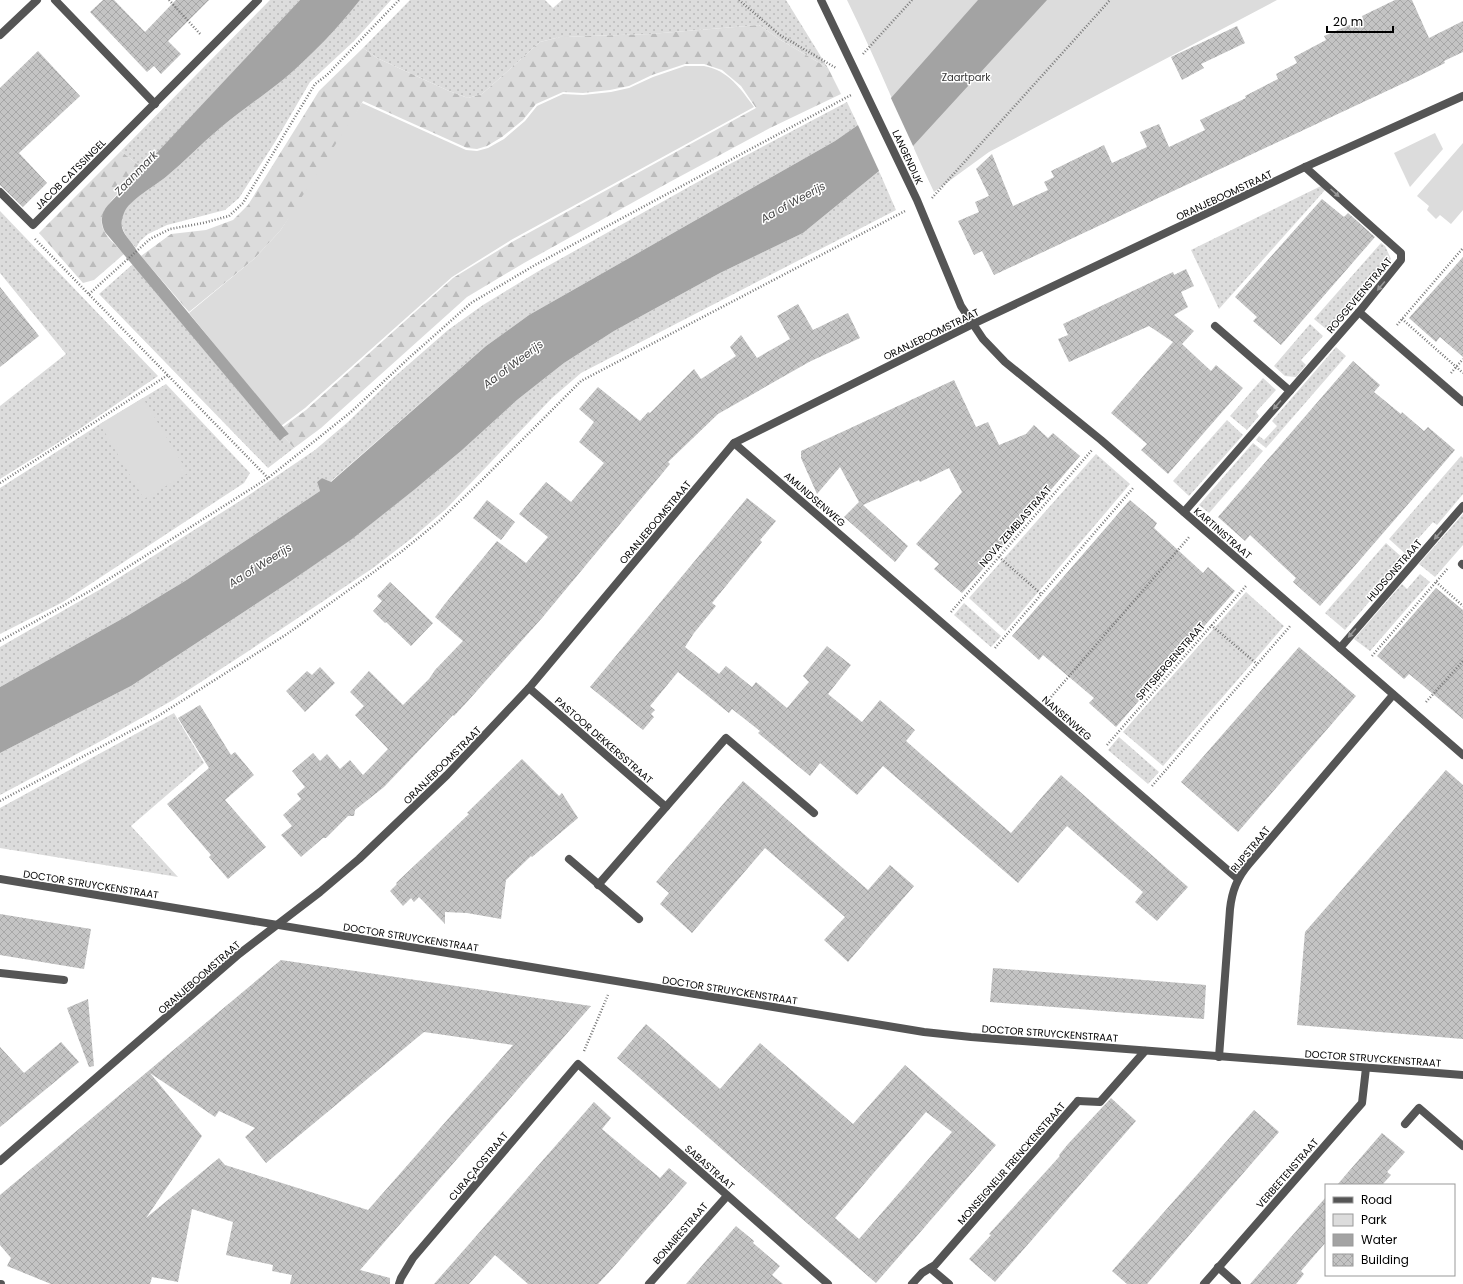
<svg xmlns="http://www.w3.org/2000/svg" width="1463" height="1284" font-family="Poppins,sans-serif">
	<defs>
		<pattern id="grass-dots" width="8" height="8" patternUnits="userSpaceOnUse"><rect width="8" height="8" fill="#dcdcdc"/><path d="M2 2h.1M6 6h.1" fill="none" stroke="#bbb" stroke-width="1.8" stroke-linecap="round"/></pattern>
		<pattern id="forest-firs" width="22" height="20" patternUnits="userSpaceOnUse"><rect width="22" height="20" fill="#dcdcdc"/><path d="M5 1l3.5 6h-7zM16 11l3.5 6h-7z" fill="#bbb"/></pattern>
		<pattern id="building-cross-hatch" width="8" height="8" patternUnits="userSpaceOnUse"><rect width="8" height="8" fill="#c4c4c4"/><path d="M0 0l8 8M0 8l8-8" fill="none" stroke="#a7a7a7"/></pattern>
	</defs>
	<rect width="100%" height="100%" fill="#fff"/>
	<!-- grass -->
	<g fill="url(#grass-dots)">
		<polygon points="270,0 300,0 143,169 121,151"/>
		<path d="M 360,0 L 391,0 L 354,41 L 310,82 L 275,142 L 239,198 L 225,210 L 167,225 L 148,234 L 140,241 L 136,248 C 127,238 118,228 123,213 C 129,200 155,186 167,176 C 185,161 201,144 219,129 C 240,111 263,96 284,79 C 312,55 337,29 360,0 Z"/>
		<polygon points="410,0 545,0 553,8 562,0 786,0 828,68 779,39 759,25 650,34 560,37 540,42 482,94 468,98 449,91 377,58 363,48"/>
		<polygon points="847,102 858,125 835,141 529,315 486,346 330,482 322,478 317,482 320,491 185,581 127,616 0,687 0,647 106,586 243,499 315,450 348,422 392,379 448,330 483,305 537,272 728,165"/>
		<polygon points="879,171 896,210 581,373 552,398 446,509 412,538 373,568 244,654 173,700 99,742 0,795 0,753 131,686 291,581 352,538 414,490 461,451 517,400 564,363 614,331 720,273 803,233"/>
		<polygon points="1321,186 1325,190 1219,309 1191,250"/>
		<polygon points="0,211 158,376 72,434 0,479 0,406 66,354 0,273"/>
		<polygon points="1381,243 1385,246 1391,259 1377,274 1380,277 1331,333 1314,319"/>
		<polygon points="133,264 280,441 284,437 294,448 268,468 99,294"/>
		<polygon points="1310,324 1323,336 1301,360 1306,365 1296,377 1285,376 1274,366"/>
		<polygon points="1336,347 1346,356 1266,448 1256,440 1259,436 1264,440 1277,426 1272,421"/>
		<polygon points="1263,378 1276,390 1256,412 1259,416 1247,430 1230,416"/>
		<polygon points="166,384 250,473 244,483 63,602 0,634 0,488 100,424"/>
		<polygon points="1227,420 1243,435 1189,496 1173,481"/>
		<polygon points="1253,443 1263,451 1209,513 1199,505"/>
		<polygon points="1096,454 1130,484 1005,631 969,598"/>
		<polygon points="1461,456 1463,458 1463,494 1437,525 1433,522 1409,549 1412,552 1409,557 1389,539"/>
		<polygon points="1463,514 1463,545 1435,577 1419,564"/>
		<polygon points="1386,543 1405,560 1345,630 1325,613"/>
		<polygon points="1420,574 1430,582 1370,651 1354,639 1402,584 1407,589"/>
		<polygon points="1246,592 1284,626 1163,766 1123,732"/>
		<polygon points="964,603 1001,636 991,647 954,615"/>
		<polygon points="174,713 204,763 131,826 178,877 0,848 0,808"/>
		<polygon points="1119,737 1159,772 1148,784 1108,750"/>
	</g>
	<!-- forest -->
	<g fill="url(#forest-firs)">
		<polygon points="759,25 779,39 828,68 841,94 770,128 666,184 524,263 467,297 321,428 294,448 284,437 289,434 283,427 306,410 453,278 512,242 756,108 741,86 722,70 704,64 685,64 652,75 629,86 610,90 583,93 563,92 536,104 523,120 502,137 487,146 477,149 467,148 363,101 337,148 280,231 254,259 189,312 141,256 171,234 206,230 233,220 248,205 319,91 363,48 377,58 449,91 468,98 482,94 540,42 560,37 650,34"/>
		<path d="M 121,151 L 143,169 C 131,181 98,207 102,225 C 104,236 117,246 124,254 L 94,280 L 83,283 L 39,233 Z"/>
	</g>
	<!-- green -->
	<g fill="#dcdcdc">
		<path d="M 847,0 L 1277,0 L 989,152 L 934,192 C 904,129 878,63 847,0 Z"/>
		<path d="M 685,66 C 691,66 698,66 704,66 C 728,70 741,89 754,107 L 511,240 L 452,277 L 305,408 L 281,426 L 189,313 L 254,259 L 280,231 L 362,103 L 466,150 L 477,151 L 488,148 L 504,139 L 525,121 L 537,106 L 563,94 L 583,95 L 611,92 L 629,88 L 653,77 Z"/>
		<polygon points="1435,133 1443,149 1410,187 1394,153"/>
		<polygon points="1463,143 1463,210 1451,224 1440,215 1436,219 1427,210 1429,206 1417,196"/>
		<polygon points="143,398 188,473 144,499 100,424"/>
	</g>
	<!-- water -->
	<g fill="#a3a3a3">
		<path d="M 300,0 L 360,0 C 337,29 312,55 284,79 C 263,96 240,111 219,129 C 201,144 185,161 167,176 C 155,186 129,200 124,213 C 116,232 130,237 137,251 L 289,434 L 284,437 L 280,441 L 105,232 C 100,222 101,213 108,205 Z"/>
		<polygon points="978,0 1047,0 913,146 879,171 803,233 720,273 614,331 564,363 517,400 461,451 414,490 352,539 291,581 131,686 0,753 0,687 127,616 185,581 320,491 317,482 322,478 331,482 486,346 529,315 835,141 858,125 891,98"/>
	</g>
	<!-- pier -->
	<polygon fill="#fff" points="890,96 914,148 880,173 857,123"/>
	<!-- building -->
	<g fill="url(#building-cross-hatch)" fill-rule="evenodd">
		<polygon points="103,0 114,0 145,32 176,0 209,0 168,41 181,54 161,74 154,66 147,72 90,12"/>
		<polygon points="1395,0 1412,0 1429,38 1463,21 1463,52 1444,61 1445,63 1421,75 994,275 982,251 974,255 958,221 979,212 975,202 989,196 976,169 992,154 1013,206 1048,190 1044,182 1054,177 1051,171 1104,145 1112,163 1147,147 1140,132 1159,124 1169,147 1205,130 1200,120 1246,98 1245,96 1278,79 1276,74 1297,63 1294,57 1326,40 1324,36 1363,19 1362,16"/>
		<polygon points="1237,26 1245,43 1201,64 1204,68 1182,80 1171,57"/>
		<polygon points="38,51 80,96 19,153 47,183 23,207 0,185 0,88"/>
		<polygon points="1322,199 1344,217 1348,213 1375,237 1281,345 1253,321 1257,317 1235,297"/>
		<polygon points="1463,257 1463,357 1440,337 1436,342 1409,318"/>
		<polygon points="1186,269 1194,286 1181,292 1188,307 1174,315 1194,331 1182,344 1211,371 1216,365 1243,388 1168,474 1141,450 1147,444 1111,413 1173,342 1149,326 1069,362 1058,339 1068,335 1063,324 1173,272 1174,275"/>
		<polygon points="0,287 39,336 0,367"/>
		<polygon points="798,304 813,330 848,313 860,338 809,362 718,414 668,462 670,464 542,618 467,702 454,716 453,715 384,787 355,810 354,816 348,816 326,838 323,838 301,857 281,835 292,826 283,815 301,799 297,794 305,787 292,771 313,753 320,761 327,754 340,769 350,760 363,775 388,749 355,715 364,706 350,692 369,671 403,705 429,679 435,670 463,641 435,617 444,605 497,541 526,563 548,537 519,514 546,482 571,502 604,463 579,442 594,422 579,409 598,387 640,421 648,412 650,413 694,369 701,379 736,356 730,347 741,335 757,358 790,339 777,316"/>
		<polygon points="1353,361 1380,385 1374,392 1401,414 1402,412 1424,431 1428,427 1455,450 1320,606 1293,582 1296,578 1250,535 1245,541 1218,517"/>
		<polygon points="954,380 976,427 988,422 999,445 1026,434 1034,425 1048,438 1053,433 1080,456 962,593 934,569 939,564 916,544 962,492 949,468 920,482 919,480 863,505 908,546 895,562 844,517 859,502 840,467 817,494 801,458 801,451"/>
		<polygon points="747,498 776,521 760,540 762,542 712,603 716,606 694,633 685,647 719,674 726,666 752,687 756,682 787,708 809,682 803,676 827,646 851,665 828,694 862,722 880,700 915,730 906,741 1011,833 1061,775 1188,887 1157,921 1135,902 1143,892 1067,826 1018,883 883,766 857,795 820,763 810,776 758,733 760,731 732,709 729,713 678,672 650,706 655,710 651,714 654,717 643,730 590,687"/>
		<polygon points="487,500 515,522 501,540 473,518"/>
		<polygon points="1130,500 1157,523 1154,528 1203,573 1208,567 1235,591 1116,727 1089,703 1094,698 1043,655 1039,660 1012,636"/>
		<polygon points="390,582 433,623 411,646 386,622 385,623 373,611 382,601 377,596"/>
		<polygon points="1436,588 1463,610 1463,719 1409,674 1404,679 1377,656"/>
		<polygon points="1299,647 1356,696 1238,832 1181,782"/>
		<polygon points="320,667 335,683 305,712 286,691 307,671 312,675"/>
		<polygon points="200,705 231,755 235,752 254,775 225,800 266,847 228,879 209,857 211,855 167,804 209,768 178,718"/>
		<polygon points="522,759 559,796 562,793 578,818 532,857 531,856 506,880 501,919 467,913 445,912 445,924 419,897 414,902 411,898 403,906 390,891 397,884 396,883 469,814 467,813"/>
		<polygon points="1446,770 1463,785 1463,1039 1297,1025 1305,932"/>
		<polygon points="743,781 868,890 890,865 914,886 848,962 824,940 845,917 765,848 692,933 660,904 669,893 656,882"/>
		<polygon points="0,914 91,929 84,969 0,955"/>
		<path d="M 281,960 L 591,1006 L 360,1270 L 390,1278 L 390,1284 L 290,1284 L 292,1275 L 272,1271 L 273,1265 L 226,1255 L 233,1222 L 192,1209 L 178,1282 L 152,1277 L 150,1284 L 51,1284 L 7,1266 L 11,1258 L 0,1245 L 0,1195 ZM 424,1032 L 513,1045 L 368,1210 L 225,1165 L 219,1158 L 146,1218 L 202,1136 L 150,1073 L 215,1117 L 219,1111 L 255,1128 L 245,1137 L 266,1163 Z"/>
		<polygon points="993,968 1206,985 1204,1019 990,1002"/>
		<polygon points="88,999 94,1066 89,1067 67,1008"/>
		<path d="M 646,1024 L 720,1089 L 760,1043 L 853,1124 L 905,1065 L 996,1145 L 876,1283 L 617,1058 ZM 926,1112 L 952,1132 L 859,1239 L 835,1218 Z"/>
		<polygon points="61,1042 79,1062 0,1127 0,1047 24,1073"/>
		<polygon points="1111,1098 1136,1121 995,1282 969,1259 991,1235 989,1234 1060,1156 1059,1155 1068,1144"/>
		<polygon points="594,1102 611,1118 602,1129 660,1178 669,1168 687,1183 612,1269 598,1284 528,1284 495,1255 469,1284 434,1284"/>
		<polygon points="1254,1110 1279,1132 1147,1284 1127,1284 1112,1271"/>
		<polygon points="1382,1133 1405,1152 1387,1172 1391,1175 1382,1185 1337,1185"/>
		<polygon points="1326,1197 1326,1242 1301,1271 1304,1274 1296,1284 1250,1284"/>
		<polygon points="736,1226 754,1241 753,1243 780,1266 772,1275 783,1284 686,1284"/>
	</g>
	<g fill="none" stroke-linecap="round" stroke-linejoin="round">
		<!-- path -->
		<g stroke="#777" stroke-width="2.5" stroke-dasharray="1 2" stroke-linecap="butt">
			<polyline points="169,0 201,35"/>
			<polyline points="739,0 780,35 836,68"/>
			<polyline points="863,54 912,0"/>
			<polyline points="932,198 1110,0"/>
			<polyline points="35,239 268,478"/>
			<polyline points="89,294 150,239 170,229 203,223 229,216 243,203 315,84 327,75 399,0"/>
			<polyline points="1402,319 1463,373"/>
			<polyline points="1397,325 1463,248"/>
			<polyline points="1451,373 1463,359"/>
			<polyline points="0,483 168,375"/>
			<polyline points="999,557 1041,594"/>
			<polyline points="1436,582 1463,606"/>
			<polyline points="951,612 1092,450"/>
			<polyline points="1211,625 1257,664"/>
			<polyline points="0,641 90,591 268,478 351,412 410,357 471,303 535,265 851,95"/>
			<polyline points="995,648 1134,487"/>
			<polyline points="1372,656 1448,568"/>
			<polyline points="1051,697 1190,536"/>
			<polyline points="1426,702 1463,661"/>
			<polyline points="1107,745 1246,586"/>
			<polyline points="1152,786 1291,625"/>
			<polyline points="0,801 155,718 287,634 360,582 401,552 439,521 481,481 581,381 905,211"/>
			<polyline points="584,1051 608,995"/>
		</g>
		<!-- service -->
		<g stroke="#555" stroke-width="8">
			<polyline points="1359,312 1463,402"/>
			<polyline points="1215,326 1290,391"/>
			<polyline points="1462,564 1463,565"/>
			<polyline points="0,973 64,980"/>
			<polyline points="1405,1124 1419,1108 1463,1146"/>
			<polyline points="930,1268 949,1284"/>
		</g>
		<!-- pedestrian -->
		<g stroke="#555" stroke-width="8">
			<polyline points="0,192 33,225 258,0"/>
			<polyline points="1078,1101 1100,1102 1145,1051"/>
		</g>
		<!-- minor -->
		<g stroke="#555" stroke-width="8">
			<polyline points="55,0 155,104"/>
			<polyline points="821,0 917,200 961,306 983,339 1005,362 1101,440 1463,755"/>
			<polyline points="0,35 37,0"/>
			<polyline points="734,443 1238,879"/>
			<polyline points="1184,512 1359,312 1401,260 1401,253 1305,167"/>
			<polyline points="1340,648 1463,506"/>
			<polyline points="529,688 666,807"/>
			<polyline points="569,859 639,919"/>
			<polyline points="598,885 726,738 814,813"/>
			<path d="M 1219,1057 L 1230,909 C 1232,891 1237,878 1249,864 L 1393,695"/>
			<polyline points="0,1161 239,954 320,892 359,859 447,775 529,688 734,443 973,324 1305,167 1463,96"/>
			<polyline points="1218,1267 1237,1284"/>
			<polyline points="0,1284 1,1284"/>
			<polyline points="399,1284 401,1278 413,1258 578,1064 828,1284"/>
			<polyline points="649,1284 727,1196"/>
			<polyline points="912,1284 922,1273 935,1265 1078,1101"/>
			<polyline points="1204,1284 1362,1103 1366,1068"/>
		</g>
		<!-- tertiary -->
		<polyline stroke="#555" stroke-width="8" points="0,879 924,1032 971,1037 1463,1075"/>
	</g>
	<!-- one-way arrows -->
	<defs><path id="oneway-solid" d="M-6-.8H1V-3.2L6.5 0L1 3.2V.8H-6Z"/></defs>
	<g fill="#999">
		<use href="#oneway-solid" transform="translate(1335 193) rotate(42)"/>
		<use href="#oneway-solid" transform="translate(1381 286) rotate(130)"/>
		<use href="#oneway-solid" transform="translate(1277 405) rotate(131)"/>
		<use href="#oneway-solid" transform="translate(1438 535) rotate(131)"/>
		<use href="#oneway-solid" transform="translate(1352 633) rotate(131)"/>
	</g>
	<g text-anchor="middle" stroke-width="3" stroke-linejoin="round" paint-order="stroke">
		<!-- park labels -->
		<g font-size="10" fill="#333" stroke="#fff">
			<text x="966" y="81">Zaartpark</text>
		</g>
		<!-- street labels -->
		<g font-size="10" fill="#000" stroke="#fff">
			<text transform="translate(908 157) rotate(65)" y="4">LANGENDIJK</text>
			<text transform="translate(70 174) rotate(-45)" y="4">JACOB CATSSINGEL</text>
			<text transform="translate(1224 195) rotate(-25)" y="4">ORANJEBOOMSTRAAT</text>
			<text transform="translate(1359 295) rotate(-50)" y="4">ROGGEVEENSTRAAT</text>
			<text transform="translate(931 334) rotate(-26)" y="4">ORANJEBOOMSTRAAT</text>
			<text transform="translate(815 499) rotate(41)" y="4">AMUNDSENWEG</text>
			<text transform="translate(655 522) rotate(-50)" y="4">ORANJEBOOMSTRAAT</text>
			<text transform="translate(1015 526) rotate(-49)" y="4">NOVA ZEMBLASTRAAT</text>
			<text transform="translate(1223 533) rotate(41)" y="4">KARTINISTRAAT</text>
			<text transform="translate(1394 570) rotate(-49)" y="4">HUDSONSTRAAT</text>
			<text transform="translate(1170 661) rotate(-49)" y="4">SPITSBERGENSTRAAT</text>
			<text transform="translate(1067 718) rotate(41)" y="4">NANSENWEG</text>
			<text transform="translate(604 740) rotate(41)" y="4">PASTOOR DEKKERSSTRAAT</text>
			<text transform="translate(442 765) rotate(-45)" y="4">ORANJEBOOMSTRAAT</text>
			<text transform="translate(1250 849) rotate(-51)" y="4">RIJPSTRAAT</text>
			<text transform="translate(91 884) rotate(9)" y="4">DOCTOR STRUYCKENSTRAAT</text>
			<text transform="translate(411 937) rotate(9)" y="4">DOCTOR STRUYCKENSTRAAT</text>
			<text transform="translate(199 977) rotate(-41)" y="4">ORANJEBOOMSTRAAT</text>
			<text transform="translate(730 990) rotate(9)" y="4">DOCTOR STRUYCKENSTRAAT</text>
			<text transform="translate(1050 1033) rotate(4)" y="4">DOCTOR STRUYCKENSTRAAT</text>
			<text transform="translate(1373 1058) rotate(4)" y="4">DOCTOR STRUYCKENSTRAAT</text>
			<text transform="translate(1011 1163) rotate(-49)" y="4">MONSEIGNEUR FRENCKENSTRAAT</text>
			<text transform="translate(478 1166) rotate(-50)" y="4">CURAÇAOSTRAAT</text>
			<text transform="translate(710 1167) rotate(41)" y="4">SABASTRAAT</text>
			<text transform="translate(1287 1173) rotate(-49)" y="4">VERBEETENSTRAAT</text>
			<text transform="translate(680 1233) rotate(-49)" y="4">BONAIRESTRAAT</text>
		</g>
		<!-- water labels -->
		<g font-size="11" font-style="italic" fill="#444" stroke="#fff">
			<text transform="translate(136 173) rotate(-46)" y="4">Zaanmark</text>
			<text transform="translate(793 202) rotate(-29)" y="4">Aa of Weerijs</text>
			<text transform="translate(513 364) rotate(-37)" y="4">Aa of Weerijs</text>
			<text transform="translate(260 565) rotate(-32)" y="4">Aa of Weerijs</text>
		</g>
	</g>
	<!-- legend -->
	<rect x="1325" y="1184" width="130" height="92" fill="#ffffff" stroke="#999999"/>
	<rect x="1333" y="1197" width="20" height="6" fill="#555555" stroke="#999999"/>
	<text x="1361" y="1204" font-size="12" fill="#000000">Road</text>
	<rect x="1333" y="1214" width="20" height="12" fill="#dcdcdc" stroke="#999999"/>
	<text x="1361" y="1224" font-size="12" fill="#000000">Park</text>
	<rect x="1333" y="1234" width="20" height="12" fill="#a3a3a3" stroke="#999999"/>
	<text x="1361" y="1244" font-size="12" fill="#000000">Water</text>
	<rect x="1333" y="1254" width="20" height="12" fill="url(#building-cross-hatch)" stroke="#999999"/>
	<text x="1361" y="1264" font-size="12" fill="#000000">Building</text>
	<!-- scale -->
	<path d="M1327 26v6h66v-6" fill="none" stroke="#000000" stroke-width="2"/>
	<text x="1333" y="26" font-size="12" fill="#000000" stroke="#ffffff" stroke-width="3" paint-order="stroke">20 m</text>
</svg>
